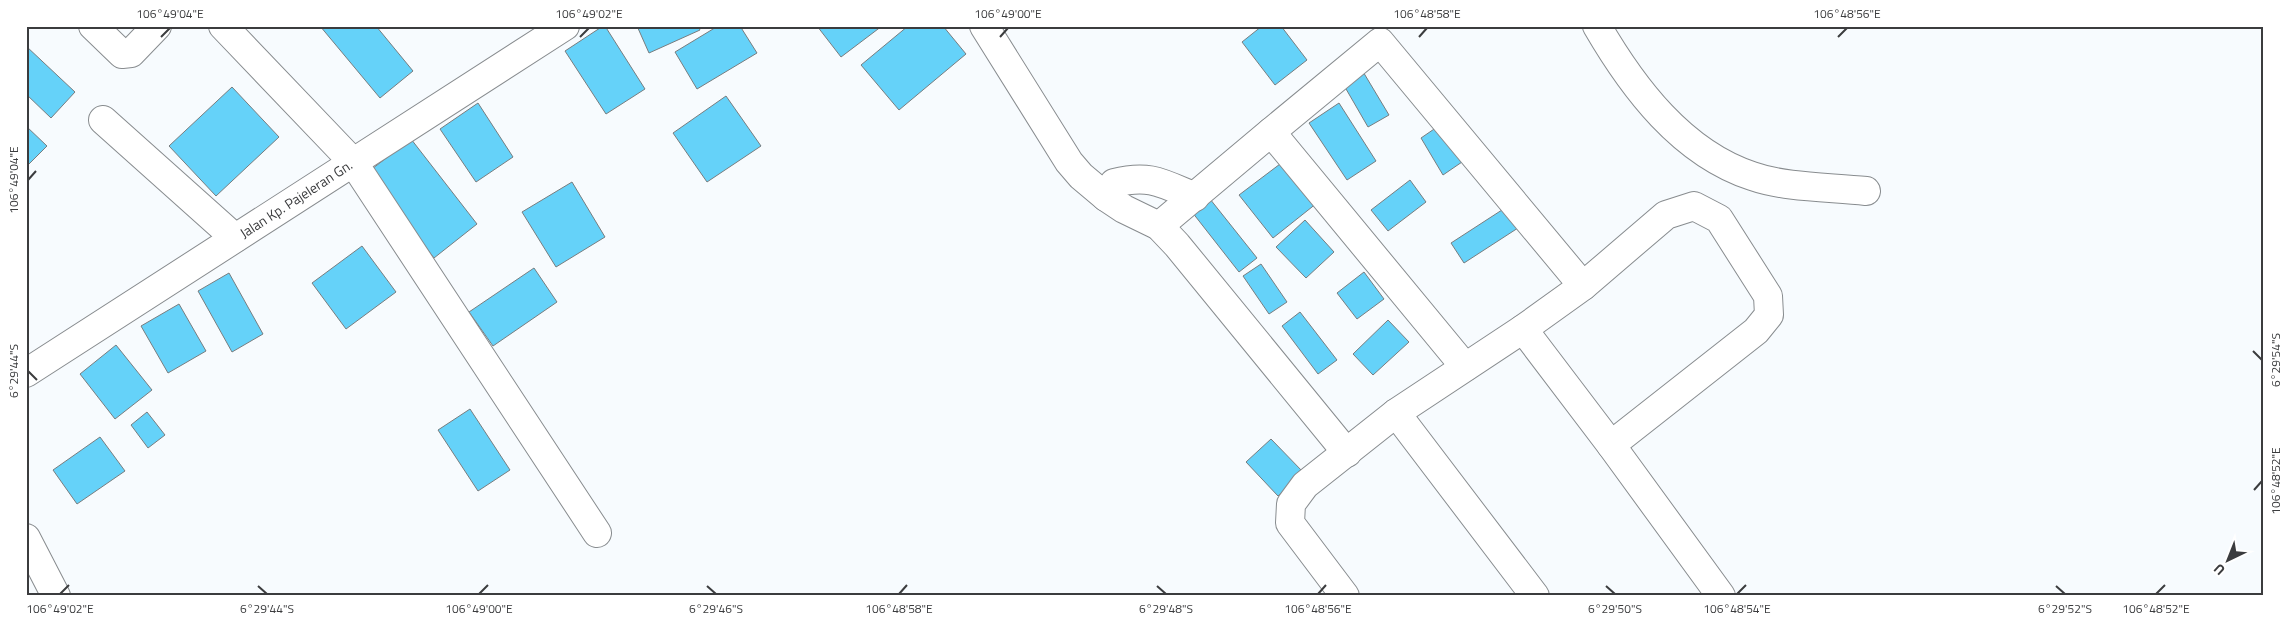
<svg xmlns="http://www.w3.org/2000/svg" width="2290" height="622" font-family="'Titillium Web',sans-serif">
	<rect width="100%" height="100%" fill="#f7fbfe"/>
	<!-- building -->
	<g fill="#65d2f9" stroke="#787d7f">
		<polygon points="320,26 376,26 413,71 380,98"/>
		<polygon points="603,26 605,26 645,89 606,114 565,51"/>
		<polygon points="637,26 698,26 700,30 649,53"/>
		<polygon points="718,26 740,26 757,53 697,89 675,52"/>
		<polygon points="817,26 882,26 841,57"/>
		<polygon points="908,26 943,26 966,54 899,110 861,65"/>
		<polygon points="1262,26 1281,26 1307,60 1275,85 1242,42"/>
		<polygon points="26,46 75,92 51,118 26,94"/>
		<polygon points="1362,70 1389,115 1368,127 1342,82"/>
		<polygon points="232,87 279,137 216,196 169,146"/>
		<polygon points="726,96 761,146 707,182 673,133"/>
		<polygon points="478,103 513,157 476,182 440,129"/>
		<polygon points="1339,103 1376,161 1347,180 1309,123"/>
		<polygon points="1440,125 1462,162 1443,175 1421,138"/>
		<polygon points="26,126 47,146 26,167"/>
		<polygon points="411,139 477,224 434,258 368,172"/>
		<polygon points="1284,161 1317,203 1273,238 1239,195"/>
		<polygon points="1410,180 1426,202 1388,231 1371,210"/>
		<polygon points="572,182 605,237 556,267 522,212"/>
		<polygon points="1210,199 1257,258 1239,272 1192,212"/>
		<polygon points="1505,208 1518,228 1464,263 1451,243"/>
		<polygon points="1305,220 1334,252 1306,278 1276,247"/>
		<polygon points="362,246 396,292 346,329 312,283"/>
		<polygon points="1261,264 1287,302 1269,314 1243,276"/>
		<polygon points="534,268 557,302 493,346 469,312"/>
		<polygon points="1364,272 1384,299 1357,319 1337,293"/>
		<polygon points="229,273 263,334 232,352 198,291"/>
		<polygon points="179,304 206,351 168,373 141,326"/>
		<polygon points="1300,312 1337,360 1318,374 1282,326"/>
		<polygon points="1388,320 1409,342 1373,375 1353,354"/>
		<polygon points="116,345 152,390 115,419 80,374"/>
		<polygon points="470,409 510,470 478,491 438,430"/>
		<polygon points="147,412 165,435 148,448 131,425"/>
		<polygon points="100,437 125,471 77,504 53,470"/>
		<polygon points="1271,439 1303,472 1278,496 1246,462"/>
	</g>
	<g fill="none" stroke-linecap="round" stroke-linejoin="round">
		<defs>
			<g id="minor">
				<polyline points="93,26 122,54 131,53 157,26"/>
				<polyline points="223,26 353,162 597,533"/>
				<polyline points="984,26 1069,162 1081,176 1106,197 1124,209 1159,226 1177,245 1347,453"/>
				<path d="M 1597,26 C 1633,88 1682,153 1752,176 C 1786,188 1830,187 1866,191"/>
				<polyline points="103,120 235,238"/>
				<polyline points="1271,132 1380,42 1583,286"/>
				<path d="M 1106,197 L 1114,183 C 1150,174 1162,183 1195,197"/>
				<polyline points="1159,226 1271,132 1465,367"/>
				<polyline points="1523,329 1611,445 1721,596"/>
				<polyline points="26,373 565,26"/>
				<polyline points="1396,413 1535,596"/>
				<polyline points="26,538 56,596"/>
				<polyline points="1345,596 1290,523 1291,504 1305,485 1396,413 1523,329 1583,286 1666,215 1694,206 1719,219 1768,296 1769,315 1756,331 1611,445"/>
			</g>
		</defs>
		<!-- minor casing -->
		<use href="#minor" stroke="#888c8f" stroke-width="30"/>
		<!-- minor -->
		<use href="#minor" stroke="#fff" stroke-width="28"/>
	</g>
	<!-- ticks -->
	<path fill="none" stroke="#3b3c3e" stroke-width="2" d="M 161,37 L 170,28M 580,37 L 589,28M 1000,37 L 1008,28M 1419,37 L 1427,28M 1838,37 L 1847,28M 28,180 L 36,171M 2253,351 L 2262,360M 28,371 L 37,380M 2254,490 L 2262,481M 258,586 L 267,594M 707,586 L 716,594M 1157,586 L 1166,594M 1606,586 L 1615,594M 2056,586 L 2065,594M 60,594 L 69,585M 479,594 L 488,585M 899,594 L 907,585M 1318,594 L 1326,585M 1737,594 L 1746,585M 2156,594 L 2165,585"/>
	<g text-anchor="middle" stroke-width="4.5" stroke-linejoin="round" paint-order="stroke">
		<!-- street labels -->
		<g font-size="14" fill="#3b3c3e" stroke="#fff">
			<text transform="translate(296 199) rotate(-33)" y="5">Jalan Kp. Pajeleran Gn.</text>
		</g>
	</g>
	<!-- border -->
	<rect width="2290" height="622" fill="none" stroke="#ffffff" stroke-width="55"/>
	<!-- north arrow -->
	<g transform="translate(2228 560) rotate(223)" stroke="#ffffff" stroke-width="4" paint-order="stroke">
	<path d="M0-4L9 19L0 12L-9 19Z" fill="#3b3c3e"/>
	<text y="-8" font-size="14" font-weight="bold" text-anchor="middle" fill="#3b3c3e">U</text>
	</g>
	<rect x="28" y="28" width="2234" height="566" fill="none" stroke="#3b3c3e" stroke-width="2"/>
	<g font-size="12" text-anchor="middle" fill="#3b3c3e">
		<text x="170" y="18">106°49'04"E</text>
		<text x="589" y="18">106°49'02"E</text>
		<text x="1008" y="18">106°49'00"E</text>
		<text x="1427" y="18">106°48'58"E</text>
		<text x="1847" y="18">106°48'56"E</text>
		<text transform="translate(14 180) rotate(-90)" y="4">106°49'04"E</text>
		<text transform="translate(2276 360) rotate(-90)" y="4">6°29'54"S</text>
		<text transform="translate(14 371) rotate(-90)" y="4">6°29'44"S</text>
		<text transform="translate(2276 481) rotate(-90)" y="4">106°48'52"E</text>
		<text x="60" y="613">106°49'02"E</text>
		<text x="267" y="613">6°29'44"S</text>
		<text x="479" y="613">106°49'00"E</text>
		<text x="716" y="613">6°29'46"S</text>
		<text x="899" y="613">106°48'58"E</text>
		<text x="1166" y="613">6°29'48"S</text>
		<text x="1318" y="613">106°48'56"E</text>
		<text x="1615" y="613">6°29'50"S</text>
		<text x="1737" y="613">106°48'54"E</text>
		<text x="2065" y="613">6°29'52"S</text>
		<text x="2156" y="613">106°48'52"E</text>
	</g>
</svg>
